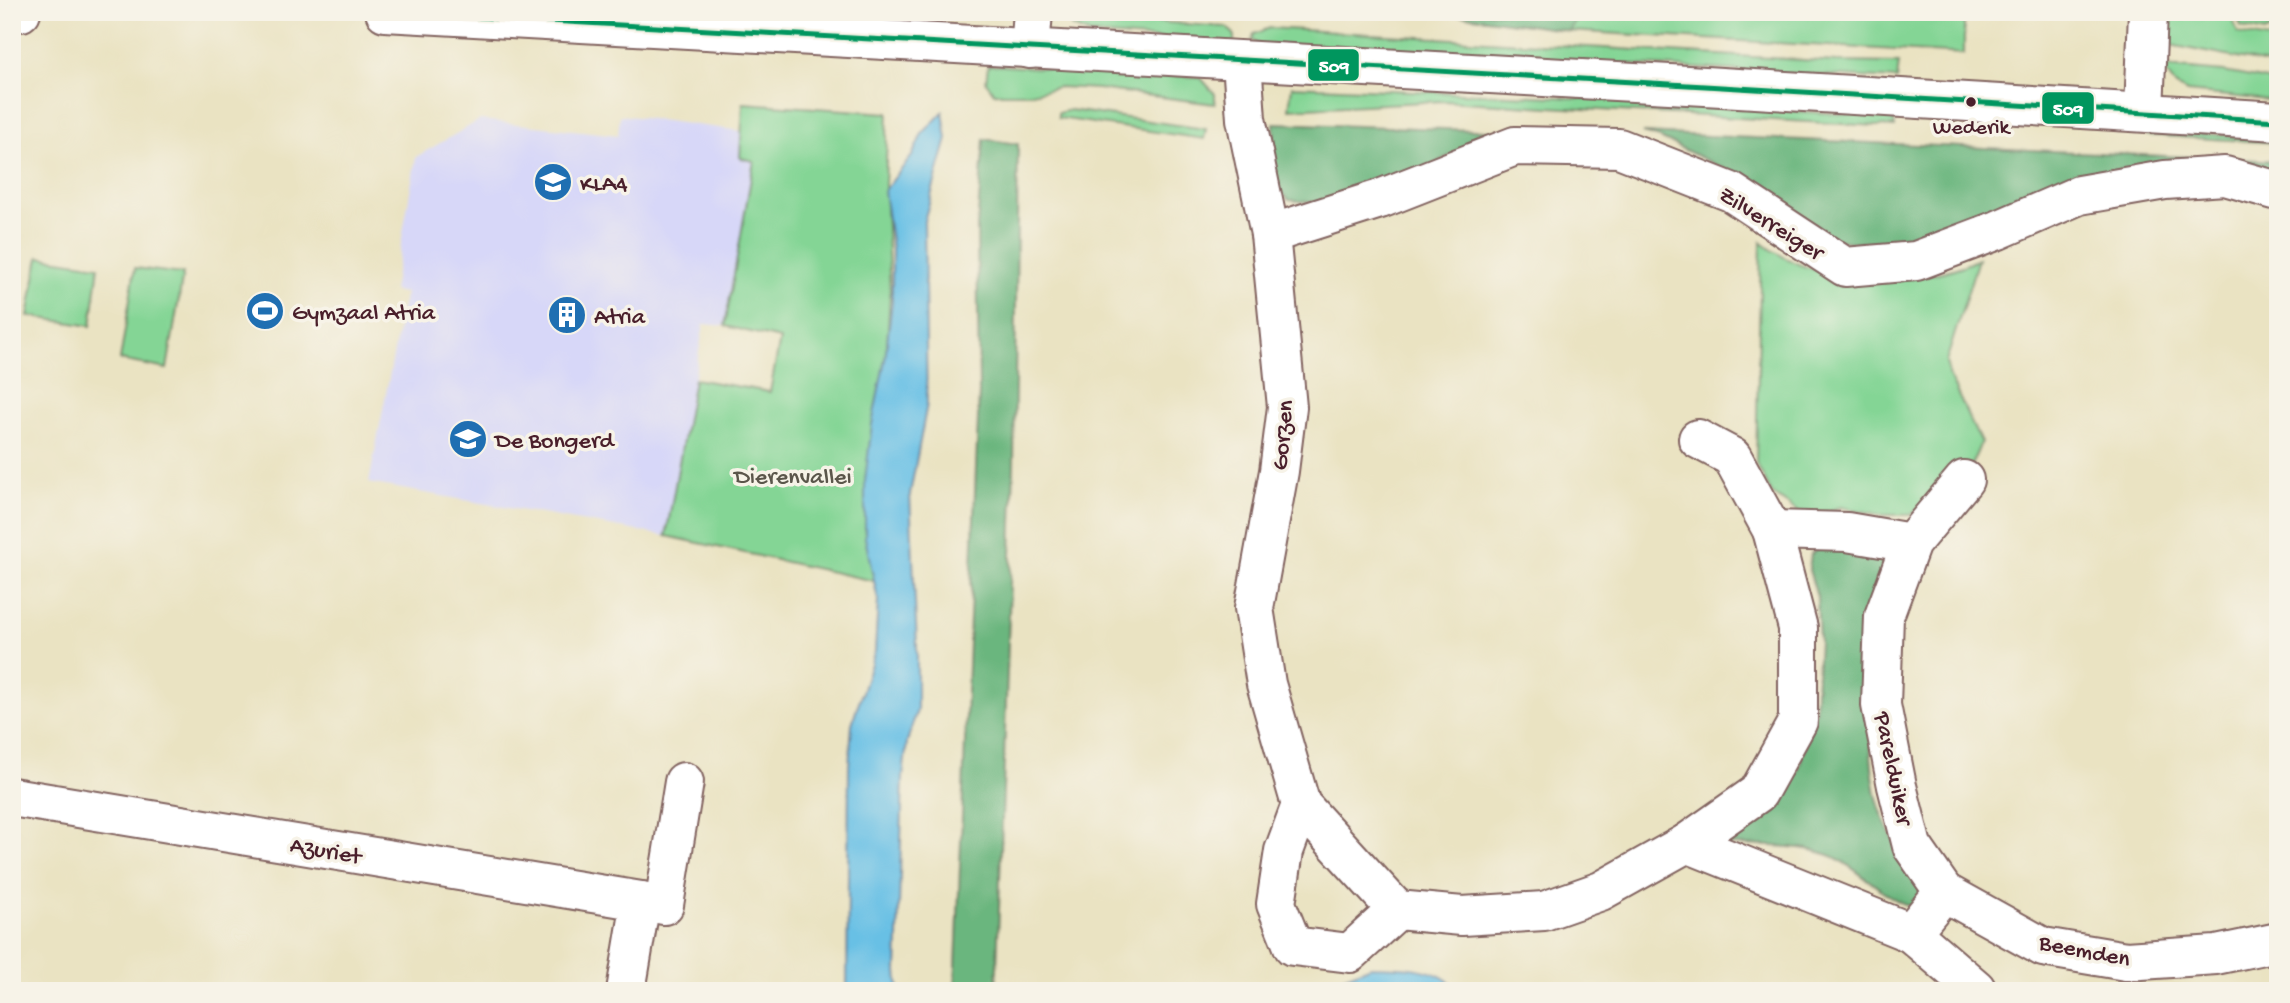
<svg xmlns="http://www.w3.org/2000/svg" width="2290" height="1003" font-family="'Gochi Hand',sans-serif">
	<rect width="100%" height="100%" fill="#f7f3e8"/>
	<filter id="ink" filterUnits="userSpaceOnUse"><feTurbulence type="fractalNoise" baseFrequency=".0143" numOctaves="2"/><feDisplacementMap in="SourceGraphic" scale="14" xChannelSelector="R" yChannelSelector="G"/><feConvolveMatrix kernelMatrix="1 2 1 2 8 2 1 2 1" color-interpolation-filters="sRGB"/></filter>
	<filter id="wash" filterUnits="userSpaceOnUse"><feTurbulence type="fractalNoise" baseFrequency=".00686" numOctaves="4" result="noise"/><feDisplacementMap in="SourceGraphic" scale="28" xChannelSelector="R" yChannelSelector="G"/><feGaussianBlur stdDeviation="1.57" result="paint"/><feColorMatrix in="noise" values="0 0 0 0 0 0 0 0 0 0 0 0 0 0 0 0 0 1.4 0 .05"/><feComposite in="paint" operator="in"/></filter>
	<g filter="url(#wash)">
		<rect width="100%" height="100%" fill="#eae3c2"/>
		<!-- built -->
		<polygon fill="#d7d7f8" points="620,115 742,131 740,157 754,161 725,326 704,324 666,536 369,483 405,293 393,291 416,157 480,120 618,135"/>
		<!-- green -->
		<g fill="#84d595" stroke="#677a60" stroke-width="2">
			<polygon points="1580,12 1939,12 1964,21 1964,54 1569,31"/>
			<polygon points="2170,12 2232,17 2238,33 2268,39 2278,35 2278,66 2170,45"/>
			<polygon points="2270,12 2278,12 2278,26 2265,32 2241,27 2237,16 2261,18"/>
			<polygon points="1076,16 1226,27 1234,34 1234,44 1090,34 1073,27 1067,18"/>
			<polygon points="1270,28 1836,62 1899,63 1897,79 1259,45 1252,40 1254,34"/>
			<polygon points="988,65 1200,77 1215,94 1215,104 1098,89 1059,87 1032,93 994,93 986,82"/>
			<polygon points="2167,67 2224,72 2278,82 2278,101 2187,92 2176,86 2163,69"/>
			<polygon points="1292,86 1556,97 1893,117 1895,127 1443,101 1289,109"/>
			<polygon points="743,103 888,113 885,185 890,293 874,581 666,536 694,379 770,392 780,339 725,326 754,161 740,158"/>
			<polygon points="1070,110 1206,129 1204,139 1058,118 1058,113"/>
			<polygon points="2146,130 2278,139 2278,143 2146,135"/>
			<path d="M 1761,242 C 1775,253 1796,265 1813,269 C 1862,281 1933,283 1978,259 L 1946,362 L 1950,378 L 1981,443 L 1970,468 L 1911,515 L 1882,515 L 1841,507 L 1822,513 L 1800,513 L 1772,494 L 1756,463 Z"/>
			<polygon points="39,257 99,266 91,326 28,316"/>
			<polygon points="135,268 183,274 167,369 120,360"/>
		</g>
		<!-- forest -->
		<g fill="#6bb67e" stroke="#5a6a54" stroke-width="2">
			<polygon points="1438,12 1580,12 1569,31"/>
			<polygon points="1274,123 1503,131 1490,133 1410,178 1318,203 1289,200 1277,189 1275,179"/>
			<polygon points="1643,133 2278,161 2278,174 2136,168 2094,173 2059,181 1944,237 1902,242 1851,242 1824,238 1727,170 1660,138"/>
			<polygon points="984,139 1018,144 1014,466 997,968 996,991 955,991 979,392 977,227"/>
			<path d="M 1827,541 L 1848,541 L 1887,560 C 1879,636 1861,719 1876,794 C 1883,827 1908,866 1925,895 L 1911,906 C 1892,903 1859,870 1838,859 C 1809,843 1754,846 1720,845 L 1765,806 L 1798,771 L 1815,712 L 1819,641 L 1817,597 L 1809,570 L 1811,554 Z"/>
		</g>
		<!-- water -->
		<g fill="#68c0e5" stroke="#597088" stroke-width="2">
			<polygon points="943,112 947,139 924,221 927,404 910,494 917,646 917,710 907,742 903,777 897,971 899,991 847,991 849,766 852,724 875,651 878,600 865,538 865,480 872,424 885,359 892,301 892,249 884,191 912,156 922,134"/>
			<path d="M 1371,966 C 1399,967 1440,965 1458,991 L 1308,991 Z"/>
		</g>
	</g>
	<g filter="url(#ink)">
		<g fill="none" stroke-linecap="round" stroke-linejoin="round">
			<defs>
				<g id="minor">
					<polyline points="385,12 1705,86 2278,121"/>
					<polyline points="12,13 21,12"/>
					<polyline points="1030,49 1033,12"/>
					<polyline points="1242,61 1246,119 1270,234 1287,407 1279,471 1254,608 1266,684 1301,805 1284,851 1276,904 1293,946 1350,953 1397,910 1301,805"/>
					<polyline points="2144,112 2148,12"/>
					<polyline points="1270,234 1380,199 1515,146 1619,148 1731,192 1845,267 1916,261 1998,230 2079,195 2165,180 2225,176 2278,191"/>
					<polyline points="1698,439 1732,457 1772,530"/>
					<polyline points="1911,543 1847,532 1772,530 1798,628 1798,721 1758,793 1687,843 1911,933 1944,892 1912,846 1897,786 1881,705 1884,616 1911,543 1964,480"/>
					<polyline points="12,797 641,901 626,991"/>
					<polyline points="1944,892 2043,947 2126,961 2216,955 2278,942"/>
					<polyline points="641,901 664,905 684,782"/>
					<polyline points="1397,910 1462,916 1544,911 1601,891 1687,843"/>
					<polyline points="1911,933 1976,989"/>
				</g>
			</defs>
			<!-- minor casing -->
			<use href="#minor" stroke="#826460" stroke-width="42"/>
			<!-- minor -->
			<use href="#minor" stroke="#fff" stroke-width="38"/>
			<defs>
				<polyline id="bus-1" points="389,12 1705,86 2278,121"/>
			</defs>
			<!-- bus-1 casing -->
			<use href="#bus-1" stroke="#f7f3e8" stroke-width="10"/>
			<!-- bus-1 -->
			<use href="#bus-1" stroke="#00965e" stroke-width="5"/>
		</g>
	</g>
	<!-- icons -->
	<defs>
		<symbol id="school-disc" viewBox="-11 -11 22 22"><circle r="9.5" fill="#1f6fb2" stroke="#f7f3e8"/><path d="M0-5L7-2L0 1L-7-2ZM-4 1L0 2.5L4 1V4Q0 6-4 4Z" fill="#fff"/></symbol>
		<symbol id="stadium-disc" viewBox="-11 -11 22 22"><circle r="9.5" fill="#1f6fb2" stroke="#f7f3e8"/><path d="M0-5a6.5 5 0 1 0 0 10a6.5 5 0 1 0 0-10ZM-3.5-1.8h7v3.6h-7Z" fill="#fff"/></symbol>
		<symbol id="building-disc" viewBox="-11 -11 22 22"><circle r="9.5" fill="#1f6fb2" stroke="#f7f3e8"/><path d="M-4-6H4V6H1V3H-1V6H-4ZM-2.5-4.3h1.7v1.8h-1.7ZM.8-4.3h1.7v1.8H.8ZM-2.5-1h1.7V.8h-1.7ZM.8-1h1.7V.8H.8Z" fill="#fff"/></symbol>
	</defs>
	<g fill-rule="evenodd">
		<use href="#school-disc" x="531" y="160" width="44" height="44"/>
		<use href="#stadium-disc" x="243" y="289" width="44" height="44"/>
		<use href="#building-disc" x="545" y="293" width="44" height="44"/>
		<use href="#school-disc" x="446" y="417" width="44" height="44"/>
	</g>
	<!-- markers -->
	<circle fill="#4a1f2b" stroke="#f7f3e8" stroke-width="2.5" cx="1971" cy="102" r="6"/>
	<g text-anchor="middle" stroke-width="7" stroke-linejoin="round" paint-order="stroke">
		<!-- bus labels -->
		<g font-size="22" fill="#4a1f2b" stroke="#f7f3e8">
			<text x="1971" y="133">Wederik</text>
		</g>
		<!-- poi labels -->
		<g font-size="24" fill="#4a1f2b" stroke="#f7f3e8" text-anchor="start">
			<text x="580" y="190">KLA4</text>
			<text x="292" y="319">Gymzaal Atria</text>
			<text x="594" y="323">Atria</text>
			<text x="495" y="447">De Bongerd</text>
		</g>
		<!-- street labels -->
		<g font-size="24" fill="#4a1f2b" stroke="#f7f3e8">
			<text transform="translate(1772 222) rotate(32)" y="8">Zilverreiger</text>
			<text transform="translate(1281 435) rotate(-85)" y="8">Gorzen</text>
			<text transform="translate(1895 768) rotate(78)" y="8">Parelduiker</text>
			<text transform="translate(326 849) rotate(10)" y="8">Azuriet</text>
			<text transform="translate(2085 949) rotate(11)" y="8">Beemden</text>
		</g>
		<!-- park labels -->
		<g font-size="24" fill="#5b564b" stroke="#f7f3e8">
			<text x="793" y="483">Dierenvallei</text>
		</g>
	</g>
	<g stroke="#f7f3e8" stroke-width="2.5">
		<rect x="1307" y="48" width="53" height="34" rx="7" fill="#00965e"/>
		<rect x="2041" y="91" width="54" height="34" rx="7" fill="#00965e"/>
	</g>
	<g font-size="19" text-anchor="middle" font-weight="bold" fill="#fff">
		<text x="1334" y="72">509</text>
		<text x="2068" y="115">509</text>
	</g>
	<!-- margin -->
	<rect width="2290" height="1003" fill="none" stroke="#f7f3e8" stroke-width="42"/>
</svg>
